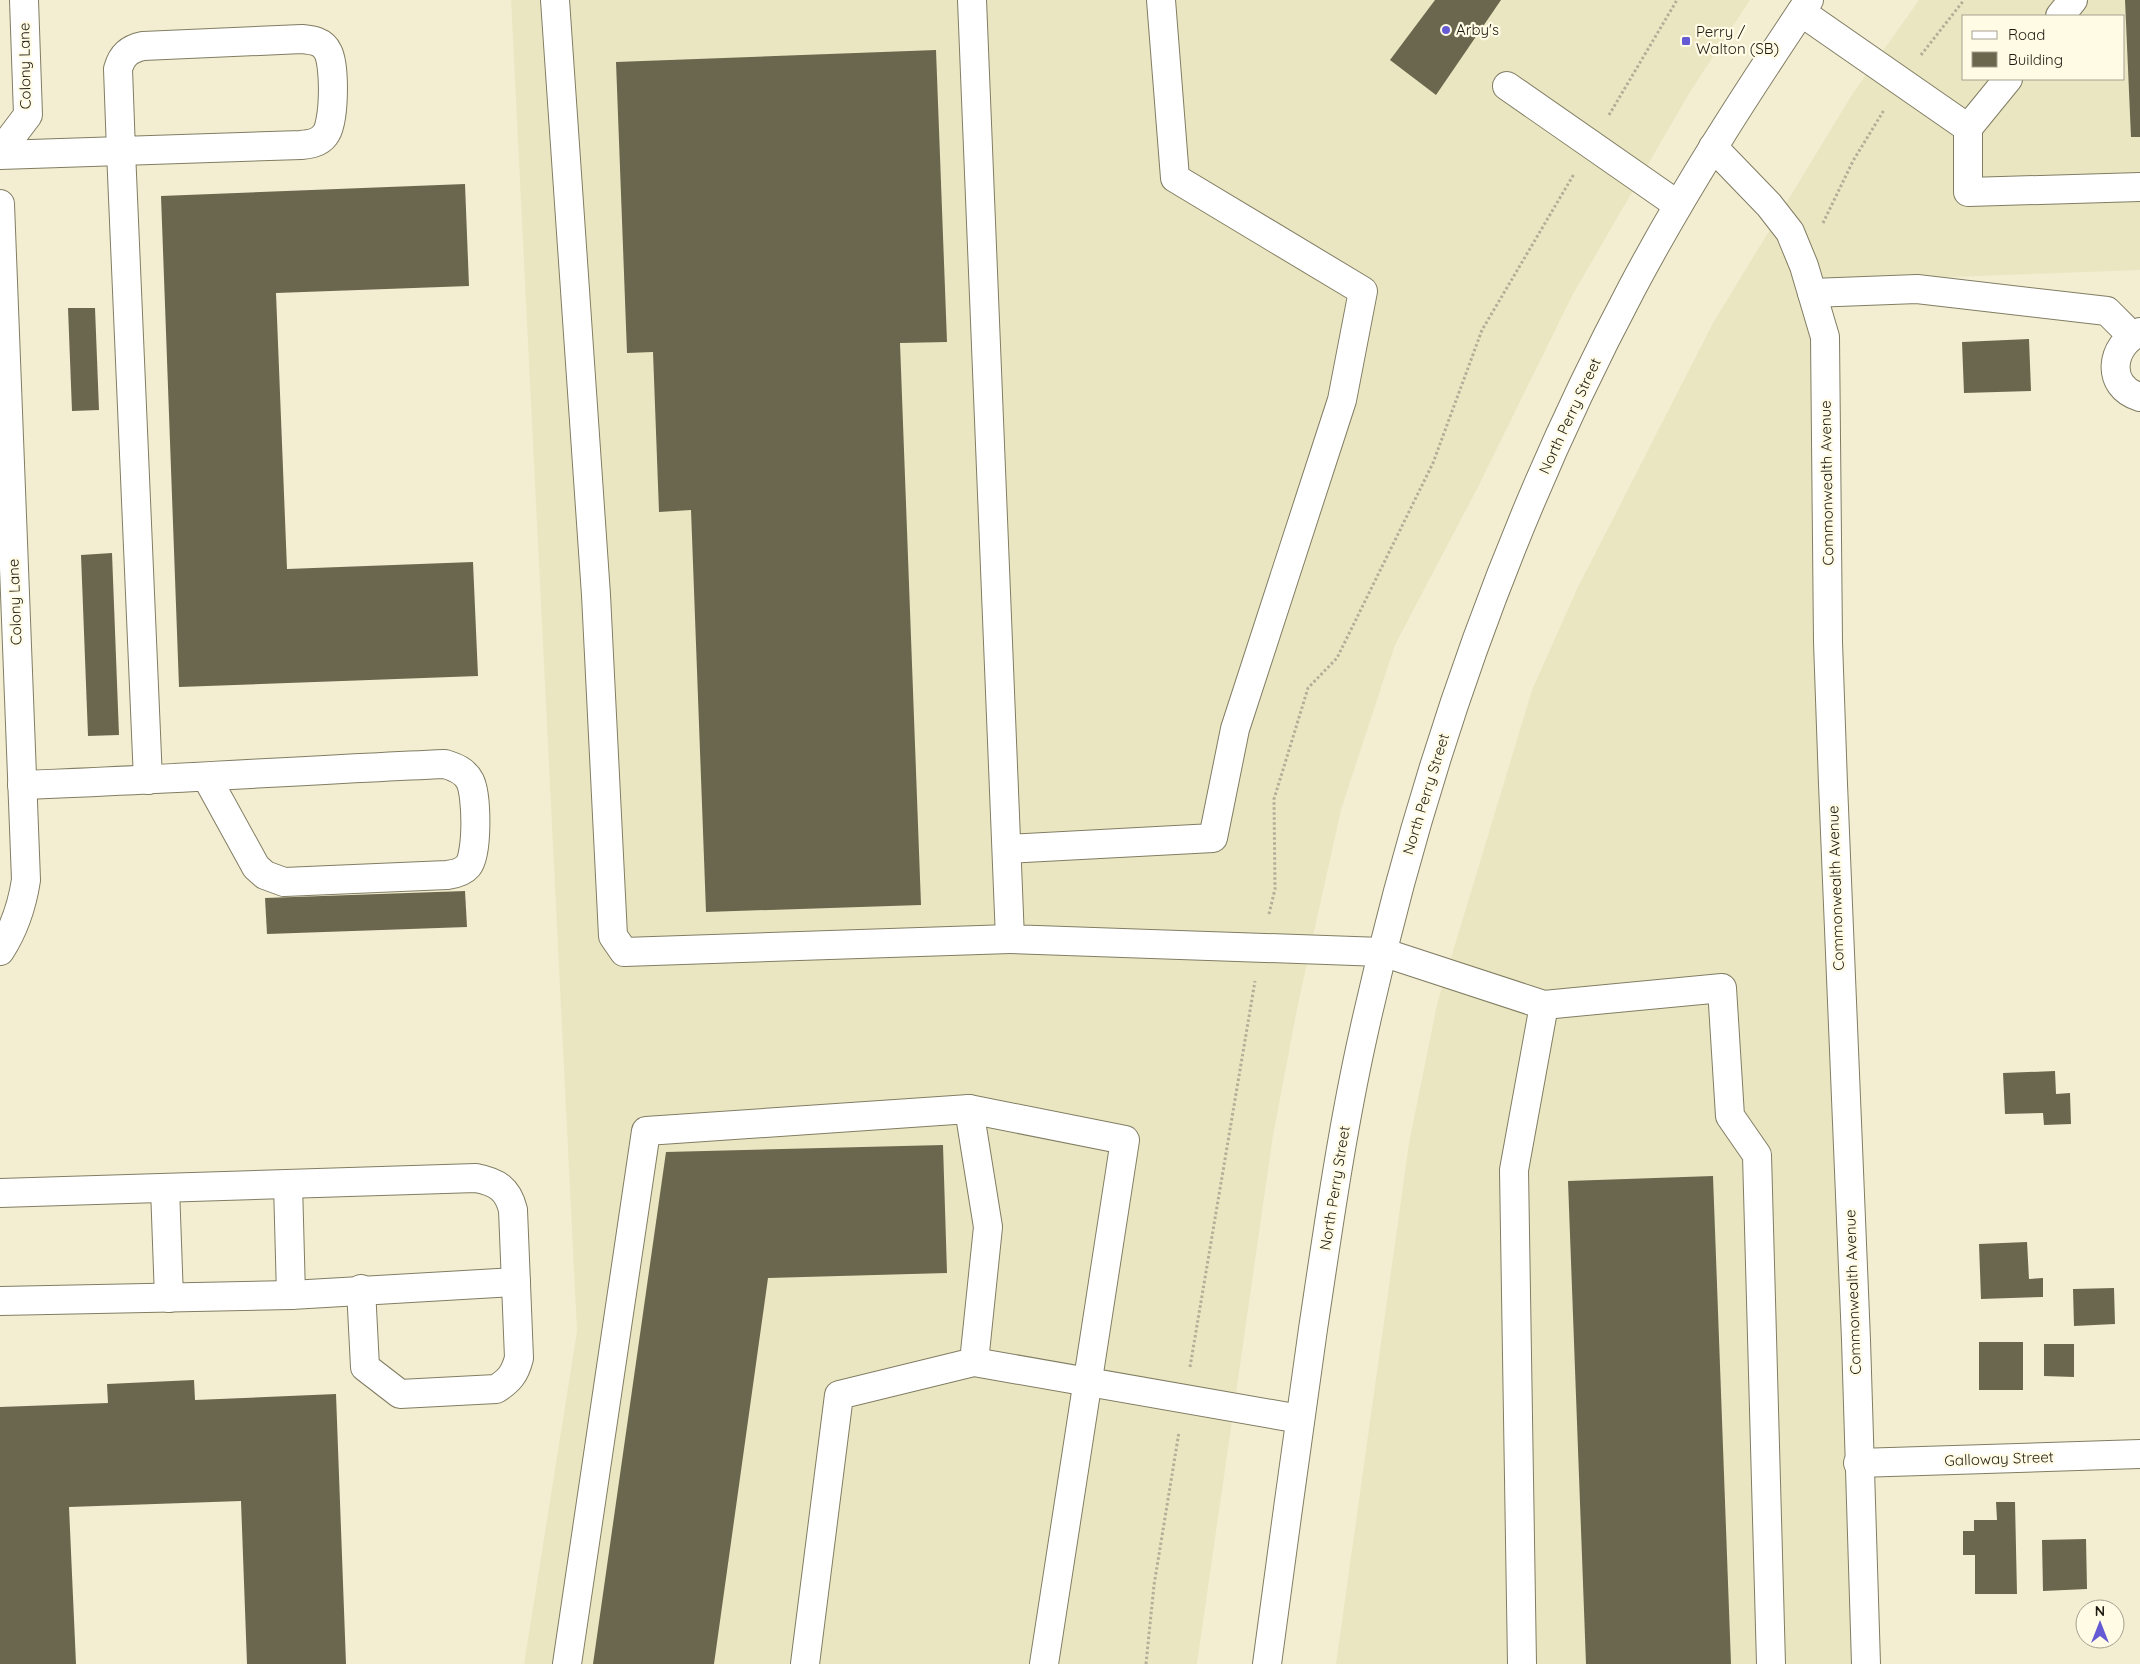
<svg xmlns="http://www.w3.org/2000/svg" width="2140" height="1664" font-family="Quicksand,sans-serif">
	<rect width="100%" height="100%" fill="#f3eed2"/>
	<!-- built -->
	<g fill="#ebe6c2" fill-rule="evenodd">
		<polygon points="511,0 1750,0 1690,92 1572,296 1478,487 1395,645 1341,810 1298,1004 1273,1136 1197,1664 524,1664 577,1331"/>
		<path d="M 1919,0 L 2140,0 L 2140,270 L 1816,282 L 1858,1664 L 1336,1664 L 1409,1143 L 1437,1004 L 1532,690 L 1577,589 L 1713,323 L 1853,93 ZM 1964,16 L 2124,16 L 2124,79 L 1964,79 Z"/>
	</g>
	<!-- building -->
	<g fill="#6b674e">
		<polygon points="1435,0 1501,0 1436,95 1390,60"/>
		<polygon points="2125,0 2140,0 2140,137 2131,137"/>
		<polygon points="936,50 947,342 900,343 921,905 706,912 691,510 659,512 653,352 627,353 616,62"/>
		<polygon points="465,184 469,286 276,293 287,569 473,562 478,676 179,687 161,196"/>
		<polygon points="68,308 95,308 99,410 72,411"/>
		<polygon points="2029,339 2031,391 1964,393 1962,342"/>
		<polygon points="112,553 119,735 88,736 81,555"/>
		<polygon points="465,891 467,927 267,934 265,898"/>
		<polygon points="2055,1071 2056,1094 2070,1093 2071,1124 2044,1125 2043,1113 2005,1114 2003,1073"/>
		<polygon points="943,1145 947,1273 768,1278 714,1664 593,1664 666,1152"/>
		<polygon points="1713,1176 1731,1664 1586,1664 1568,1181"/>
		<polygon points="2027,1242 2029,1279 2043,1278 2043,1297 1981,1299 1979,1244"/>
		<polygon points="2114,1288 2115,1324 2074,1326 2073,1289"/>
		<rect x="1979" y="1342" width="44" height="48"/>
		<polygon points="2044,1344 2074,1344 2074,1377 2044,1376"/>
		<polygon points="194,1380 195,1400 336,1394 346,1664 247,1664 241,1501 69,1507 76,1664 0,1664 0,1407 108,1403 107,1384"/>
		<polygon points="1996,1502 2015,1502 2017,1594 1975,1594 1975,1555 1963,1555 1963,1531 1974,1531 1974,1520 1997,1520"/>
		<polygon points="2086,1539 2087,1589 2043,1591 2042,1540"/>
	</g>
	<g fill="none" stroke-linecap="round" stroke-linejoin="round">
		<defs>
			<g id="minor">
				<polyline points="555,0 596,595 613,936 624,952 1010,939"/>
				<polyline points="972,0 1010,939 1382,952 1544,1005 1722,988 1730,1116 1757,1155 1771,1664"/>
				<polyline points="1801,12 1968,128 1968,192 2140,187"/>
				<polyline points="2060,16 2073,0"/>
				<path d="M 302,39 C 312,40 323,41 328,52 C 335,66 335,123 325,135 C 319,143 310,144 301,145 L 121,151 L 118,69 C 122,55 129,49 143,46 Z"/>
				<polyline points="1507,86 1678,205"/>
				<polyline points="1968,128 2008,79"/>
				<polyline points="1713,147 1769,205 1790,232 1804,266 1825,337 1828,642 1833,784 1856,1340 1866,1664"/>
				<polyline points="0,152 28,115 24,0"/>
				<polyline points="0,155 121,151 148,780"/>
				<path d="M 0,204 L 26,880 C 22,906 15,928 0,951"/>
				<polyline points="1812,293 1917,289 2107,311 2132,336"/>
				<path d="M 2140,332 C 2110,345 2105,387 2140,397"/>
				<path d="M 22,785 C 163,780 304,770 445,764 C 455,767 465,771 470,781 C 477,795 478,854 468,866 C 463,872 455,874 447,875 L 284,882 L 265,875 L 256,867 L 207,778"/>
				<polyline points="1007,849 1213,838 1235,729 1342,400 1363,291 1175,178 1161,0"/>
				<polyline points="969,1109 1125,1140 1044,1664"/>
				<polyline points="288,1184 291,1295"/>
				<polyline points="165,1188 169,1298"/>
				<path d="M 0,1193 L 476,1178 C 497,1182 508,1189 513,1210 L 519,1358 C 515,1374 509,1381 496,1389 L 400,1394 L 365,1367 L 361,1289"/>
				<polyline points="0,1301 291,1295 516,1282"/>
				<polyline points="1858,1463 2140,1454"/>
				<polyline points="567,1664 646,1131 969,1109 988,1227 974,1362"/>
				<polyline points="805,1664 839,1395 974,1362 1300,1419"/>
				<polyline points="1522,1664 1514,1170 1544,1005"/>
			</g>
			<path id="major" d="M 1267,1664 C 1282,1552 1297,1441 1313,1329 C 1328,1229 1342,1129 1364,1031 C 1421,773 1508,522 1632,288 C 1685,188 1746,94 1809,0"/>
		</defs>
		<!-- minor casing -->
		<use href="#minor" stroke="#817d63" stroke-width="30"/>
		<!-- major casing -->
		<use href="#major" stroke="#817d63" stroke-width="30"/>
		<!-- path -->
		<g stroke="#b2ae97" stroke-width="3" stroke-dasharray="2.5 2.5" stroke-linecap="butt">
			<polyline points="1921,55 1964,0"/>
			<polyline points="1609,115 1677,0"/>
			<polyline points="1823,223 1853,161 1884,110"/>
			<polyline points="1269,914 1275,889 1274,799 1308,688 1337,658 1433,463 1482,330 1574,174"/>
			<polyline points="1190,1367 1255,981"/>
			<polyline points="1146,1664 1154,1585 1179,1432"/>
		</g>
		<!-- minor -->
		<use href="#minor" stroke="#fff" stroke-width="28"/>
		<!-- major -->
		<use href="#major" stroke="#fff" stroke-width="28"/>
	</g>
	<!-- markers -->
	<g fill="#645bd4" stroke="#fffbe5" stroke-width="2">
		<circle cx="1446" cy="30" r="5"/>
		<rect x="1681" y="36" width="10" height="10" rx="2.5"/>
	</g>
	<g text-anchor="middle" stroke-width="4.5" stroke-linejoin="round" paint-order="stroke">
		<!-- poi labels -->
		<g font-size="15" fill="#1d1b11" stroke="#fffbe5" text-anchor="start">
			<text x="1456" y="35">Arby's</text>
			<text x="1696" y="37">Perry /<tspan x="1696" dy="17">Walton (SB)</tspan></text>
		</g>
		<!-- street labels -->
		<g font-size="15" fill="#1d1b11" stroke="#fffbe5">
			<text transform="translate(25 66) rotate(-91)" y="5">Colony Lane</text>
			<text transform="translate(1570 416) rotate(-65)" y="5">North Perry Street</text>
			<text transform="translate(1827 483) rotate(-91)" y="5">Commonwealth Avenue</text>
			<text transform="translate(15 602) rotate(-92)" y="5">Colony Lane</text>
			<text transform="translate(1426 794) rotate(-73)" y="5">North Perry Street</text>
			<text transform="translate(1836 888) rotate(-92)" y="5">Commonwealth Avenue</text>
			<text transform="translate(1335 1188) rotate(-81)" y="5">North Perry Street</text>
			<text transform="translate(1853 1292) rotate(-92)" y="5">Commonwealth Avenue</text>
			<text transform="translate(1999 1459) rotate(-2)" y="5">Galloway Street</text>
		</g>
	</g>
	<!-- legend -->
	<rect x="1962" y="15" width="162" height="65" fill="#fffbe5" stroke="#a5a190"/>
	<rect x="1972" y="31" width="25" height="8" fill="#ffffff" stroke="#a5a190"/>
	<text x="2008" y="40" font-size="15" fill="#1d1b11">Road</text>
	<rect x="1972" y="52" width="25" height="15" fill="#6b674e" stroke="#a5a190"/>
	<text x="2008" y="65" font-size="15" fill="#1d1b11">Building</text>
	<!-- north arrow -->
	<g transform="translate(2100 1624)"><circle r="24" fill="#fffbe5" stroke="#a5a190"/>
	<path d="M0-4L9 19L0 12L-9 19Z" fill="#645bd4"/>
	<text y="-8" font-size="14" font-weight="bold" text-anchor="middle" fill="#1d1b11">N</text>
	</g>
</svg>
